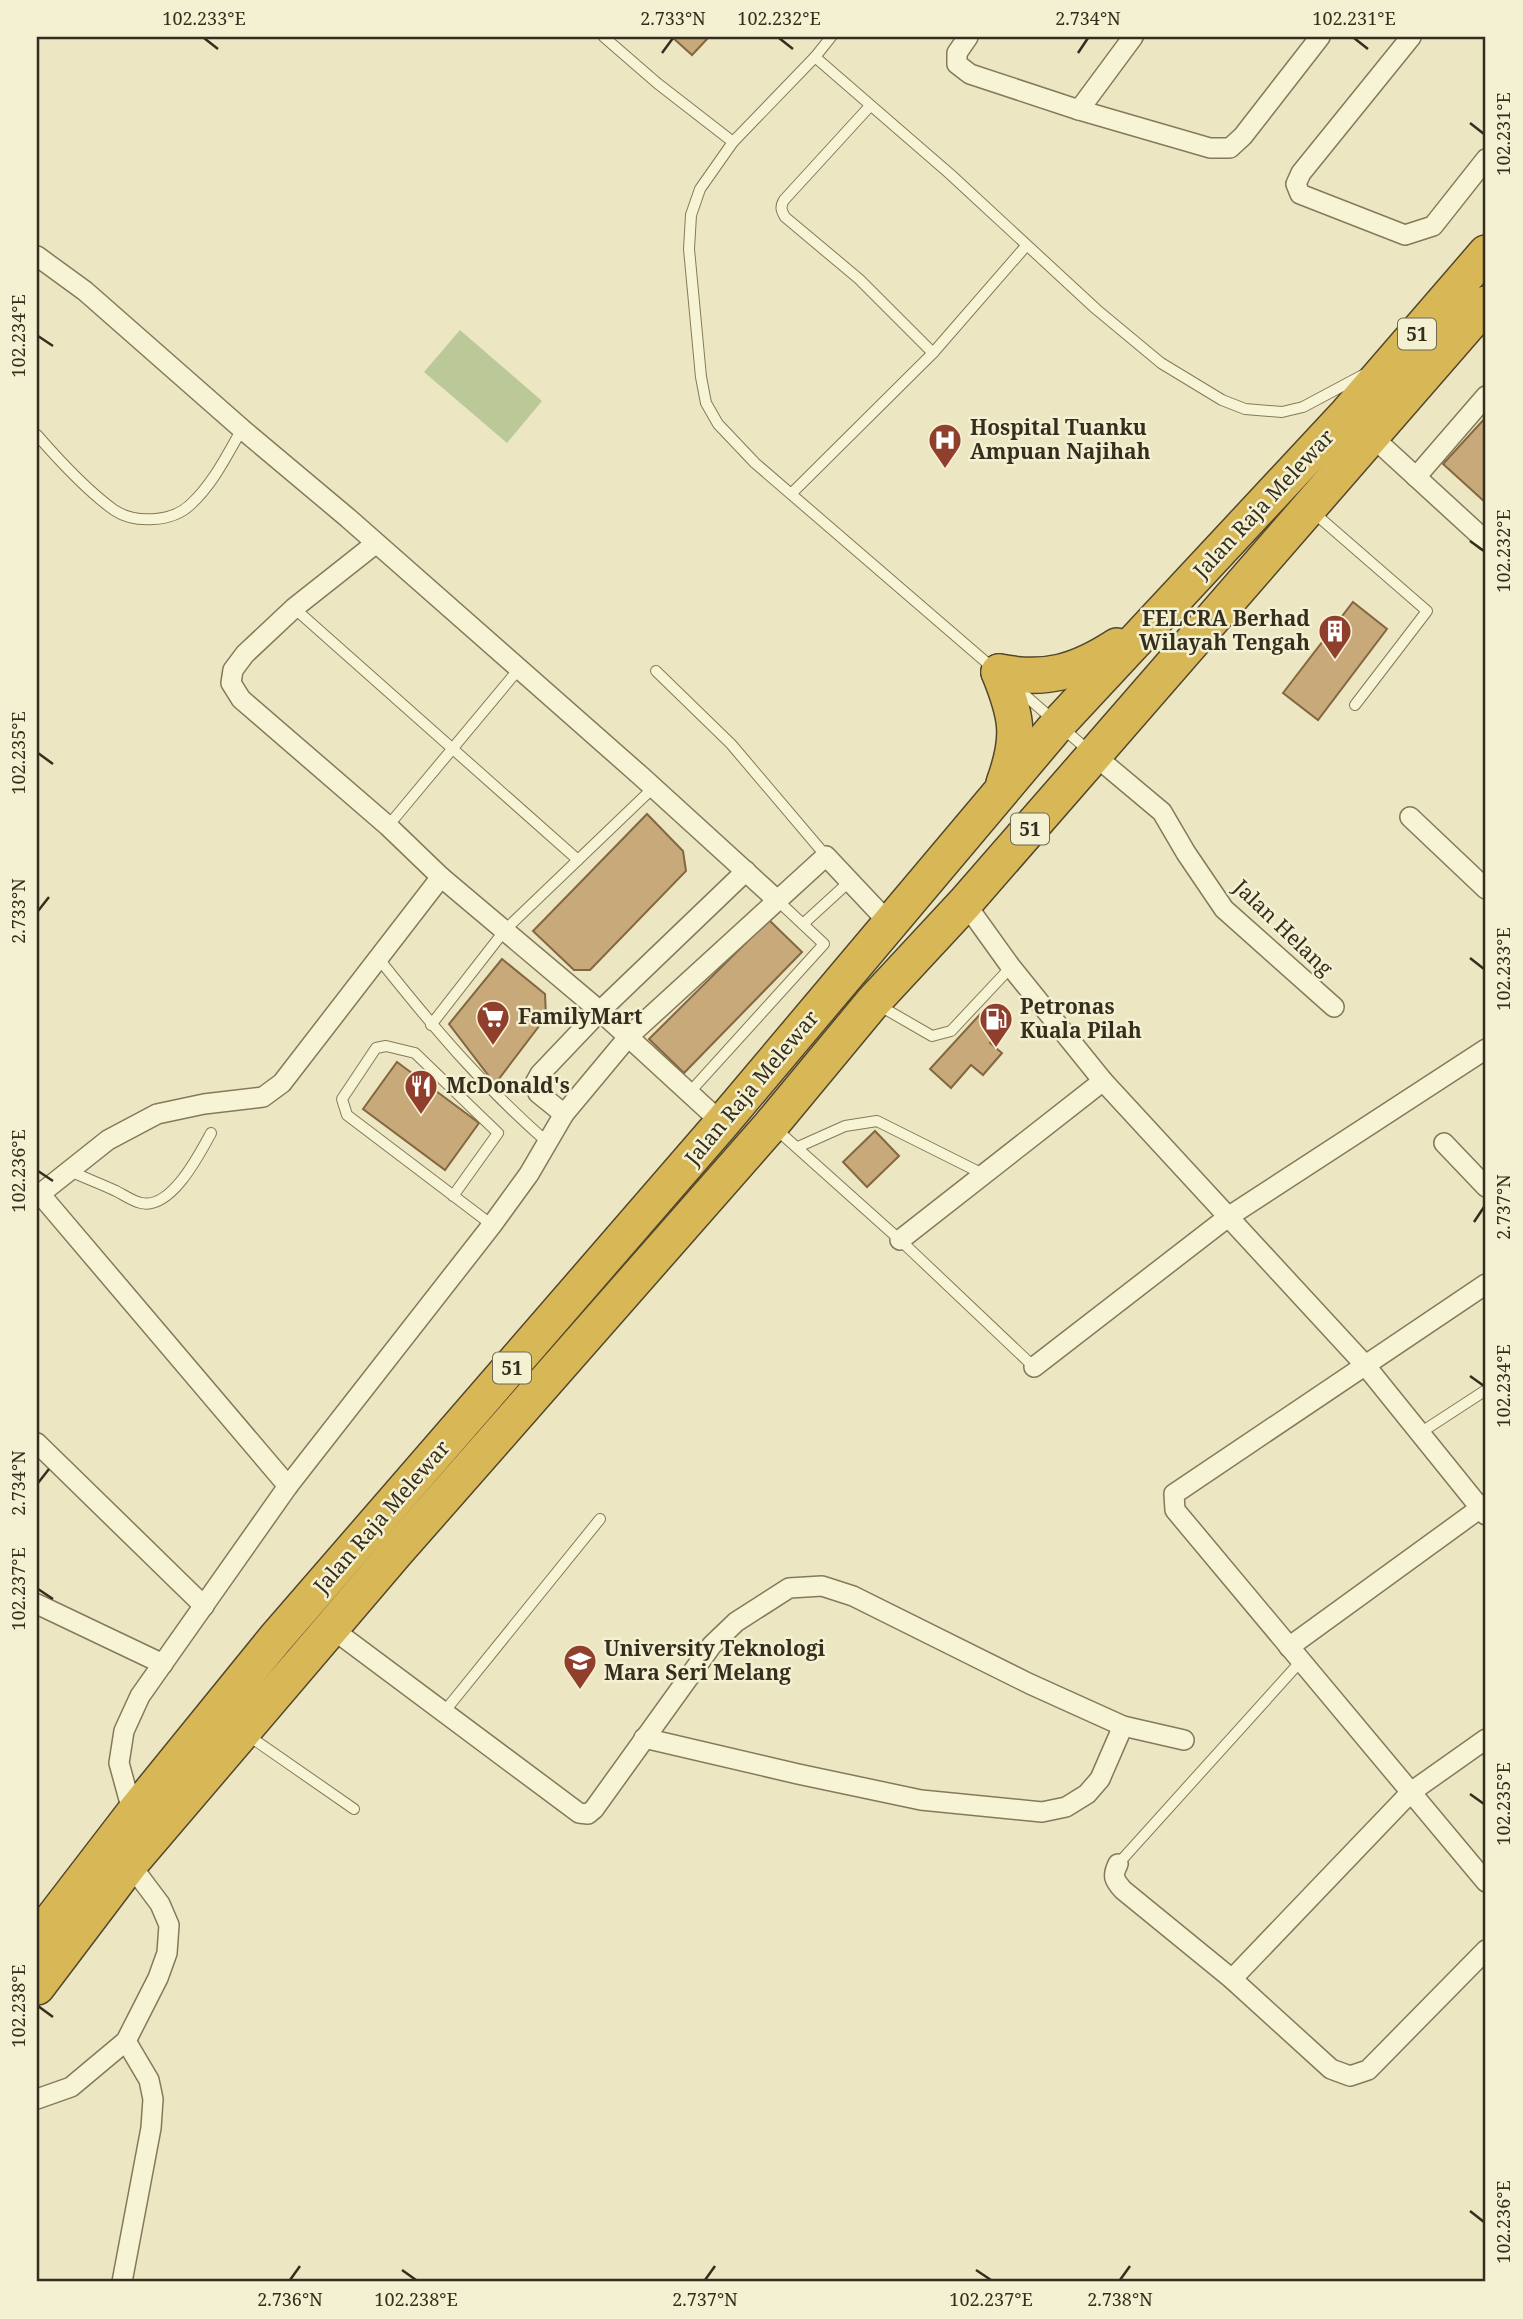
<svg xmlns="http://www.w3.org/2000/svg" width="1523" height="2319" font-family="'Noto Serif',serif">
	<rect width="100%" height="100%" fill="#ece7c2"/>
	<!-- green -->
	<polygon fill="#bac997" points="460,330 542,401 507,443 424,372"/>
	<!-- building -->
	<g fill="#c8a97a" stroke="#836741" stroke-width="2">
		<polygon points="672,37 709,37 692,55"/>
		<polygon points="1486,417 1486,503 1443,464"/>
		<polygon points="1353,602 1387,629 1318,720 1283,693"/>
		<polygon points="647,814 683,851 686,871 590,970 574,970 533,931"/>
		<polygon points="769,920 802,952 684,1073 649,1039"/>
		<polygon points="502,959 545,994 546,1017 495,1084 449,1024"/>
		<polygon points="984,1010 1004,1028 990,1043 1002,1053 983,1075 971,1065 951,1088 930,1069"/>
		<polygon points="397,1062 479,1123 445,1170 363,1109"/>
		<polygon points="875,1131 899,1156 867,1187 843,1162"/>
	</g>
	<g fill="none" stroke-linecap="round" stroke-linejoin="round">
		<defs>
			<g id="lane">
				<polyline points="604,37 657,83 733,142"/>
				<polyline points="831,37 815,57 733,142 700,189 691,215 689,249 701,377 706,403 718,424 755,463 994,669"/>
				<polyline points="815,57 950,174 1096,309 1161,363 1222,400 1245,409 1282,412 1303,407 1363,375"/>
				<path d="M 870,106 L 784,200 C 780,207 781,210 785,217 L 859,279 L 933,353"/>
				<path d="M 37,435 C 57,458 89,492 114,510 C 135,524 172,522 190,505 C 213,484 227,455 242,429"/>
				<polyline points="792,493 933,353 1026,246"/>
				<polyline points="1313,512 1427,611 1355,705"/>
				<polyline points="294,608 578,860"/>
				<polyline points="656,671 731,744 826,856"/>
				<polyline points="1019,690 1089,751"/>
				<polyline points="388,826 518,670"/>
				<polyline points="803,924 850,881"/>
				<path d="M 379,959 C 433,1027 482,1085 547,1142"/>
				<polyline points="880,1006 932,1036 951,1031 1011,967"/>
				<polyline points="431,1025 505,930 653,788"/>
				<polyline points="689,1093 824,944 777,900"/>
				<polyline points="776,1129 900,1240 1034,1367"/>
				<polyline points="798,1147 845,1126 877,1121 983,1174"/>
				<path d="M 70,1171 C 85,1178 101,1184 116,1191 C 124,1195 132,1201 141,1203 C 171,1210 199,1155 211,1133"/>
				<polyline points="453,1196 498,1133 415,1053 386,1046 376,1048 342,1099 347,1115 492,1225"/>
				<polyline points="1420,1433 1486,1390"/>
				<polyline points="444,1712 600,1519"/>
				<polyline points="246,1734 354,1809"/>
				<polyline points="1118,1864 1301,1661"/>
			</g>
			<g id="street">
				<polyline points="968,37 957,53 957,64 970,74 1079,110 1210,148 1230,148 1243,136 1320,37"/>
				<polyline points="1411,37 1301,173 1296,184 1300,194 1405,235 1433,226 1486,159"/>
				<polyline points="1079,110 1133,37"/>
				<polyline points="37,256 85,291 242,429 348,518 642,777 777,900"/>
				<polyline points="1366,431 1486,541"/>
				<polyline points="1416,477 1486,396"/>
				<polyline points="375,544 294,608 245,654 233,670 231,683 241,699 388,826 441,877 600,1011 722,1123"/>
				<polyline points="1094,755 1162,812 1186,853 1224,909 1334,1007"/>
				<polyline points="1410,817 1486,889"/>
				<polyline points="965,903 1011,967 1103,1081 1365,1365 1486,1515"/>
				<polyline points="564,1114 538,1093 535,1083 540,1074 600,1011 746,871"/>
				<polyline points="1444,1143 1486,1187"/>
				<polyline points="900,1240 1103,1081"/>
				<polyline points="1486,1284 1174,1494 1175,1510 1486,1882"/>
				<polyline points="1034,1367 1228,1217 1486,1049"/>
				<polyline points="37,1443 204,1606"/>
				<polyline points="288,1486 40,1194 108,1140 157,1114 204,1104 263,1097 282,1083 441,877"/>
				<polyline points="37,1604 163,1664"/>
				<polyline points="324,1627 331,1628 579,1813 588,1814 594,1809 712,1645 736,1622 789,1588 822,1586 853,1596 1030,1684 1123,1726 1184,1740"/>
				<polyline points="1289,1647 1486,1504"/>
				<polyline points="644,1738 798,1774 921,1800 1042,1812 1066,1807 1087,1794 1100,1779 1123,1726"/>
				<polyline points="137,1817 133,1814 119,1763 124,1731 140,1696 288,1486 492,1225 529,1174 564,1114 629,1036 826,856 890,924"/>
				<path d="M 1118,1864 C 1112,1876 1114,1880 1123,1890 L 1232,1979 L 1331,2069 L 1350,2076 L 1368,2070 L 1486,1950"/>
				<polyline points="1232,1979 1411,1792 1486,1739"/>
				<polyline points="37,2099 71,2087 126,2041 158,1978 167,1953 169,1925 160,1904 130,1864"/>
				<polyline points="122,2282 151,2128 153,2099 149,2080 126,2041"/>
			</g>
			<g id="highway">
				<path d="M 999,672 C 1046,681 1077,672 1117,646"/>
				<path d="M 999,672 C 1017,716 1021,737 1004,783"/>
				<polyline points="37,1939 133,1814 275,1639 722,1123 1058,724 1347,414 1486,253"/>
				<polyline points="37,1987 130,1864 396,1552 771,1125 873,1002 965,903 1094,755 1486,304"/>
			</g>
		</defs>
		<!-- lane casing -->
		<use href="#lane" stroke="#85795a" stroke-width="12"/>
		<!-- street casing -->
		<use href="#street" stroke="#85795a" stroke-width="22"/>
		<!-- highway casing -->
		<use href="#highway" stroke="#53462e" stroke-width="38"/>
		<!-- lane -->
		<use href="#lane" stroke="#f7f3d5" stroke-width="10"/>
		<!-- street -->
		<use href="#street" stroke="#f7f3d5" stroke-width="19"/>
		<!-- highway -->
		<use href="#highway" stroke="#d8b756" stroke-width="35"/>
	</g>
	<!-- ticks -->
	<path fill="none" stroke="#352e1e" stroke-width="2.5" d="M 204,38 L 218,49M 779,38 L 793,49M 1354,38 L 1368,49M 662,53 L 673,38M 1078,53 L 1088,38M 1470,123 L 1484,134M 38,336 L 53,346M 1470,541 L 1484,551M 38,753 L 53,764M 38,911 L 49,897M 1470,958 L 1484,969M 38,1171 L 53,1181M 1474,1222 L 1484,1207M 1470,1376 L 1484,1386M 38,1483 L 49,1469M 38,1589 L 53,1599M 1470,1794 L 1484,1804M 38,2006 L 53,2017M 1470,2211 L 1484,2222M 402,2270 L 416,2280M 976,2270 L 991,2280M 290,2280 L 300,2266M 705,2280 L 715,2266M 1120,2280 L 1130,2266"/>
	<!-- icons -->
	<defs>
		<symbol id="hospital-pin" viewBox="-11 -11 22 30"><path d="M0 17L-7.5 6A9.5 9.5 0 1 1 7.5 6Z" fill="#913f2d" stroke="#f4f0d2"/><path d="M-5-5h3v3.5h4V-5h3V5h-3V1.5h-4V5h-3Z" fill="#fff"/></symbol>
		<symbol id="building-pin" viewBox="-11 -11 22 30"><path d="M0 17L-7.5 6A9.5 9.5 0 1 1 7.5 6Z" fill="#913f2d" stroke="#f4f0d2"/><path d="M-4-6H4V6H1V3H-1V6H-4ZM-2.5-4.3h1.7v1.8h-1.7ZM.8-4.3h1.7v1.8H.8ZM-2.5-1h1.7V.8h-1.7ZM.8-1h1.7V.8H.8Z" fill="#fff"/></symbol>
		<symbol id="supermarket-pin" viewBox="-11 -11 22 30"><path d="M0 17L-7.5 6A9.5 9.5 0 1 1 7.5 6Z" fill="#913f2d" stroke="#f4f0d2"/><path d="M-6-5.5h2.5l.6 2H6L4.5 2H-2.5L-4.4-4H-6ZM-1.5 3.2a1.3 1.3 0 1 0 .1 0ZM3 3.2a1.3 1.3 0 1 0 .1 0Z" fill="#fff"/></symbol>
		<symbol id="fuel-pin" viewBox="-11 -11 22 30"><path d="M0 17L-7.5 6A9.5 9.5 0 1 1 7.5 6Z" fill="#913f2d" stroke="#f4f0d2"/><path d="M-5.5-6h7V0h2V4h1.3V-2.5L3-4.5l.8-.8L6-3V5H2.5V1h-1V6h-7ZM-4.2-4.7v3.2H.2V-4.7Z" fill="#fff"/></symbol>
		<symbol id="restaurant-pin" viewBox="-11 -11 22 30"><path d="M0 17L-7.5 6A9.5 9.5 0 1 1 7.5 6Z" fill="#913f2d" stroke="#f4f0d2"/><path d="M-5-6h1v4h1v-4h1v4h1v-4h1v5L-1.5 .5V6h-2V.5L-5-1ZM5-6V6H3V1.5H1.5Q1.5-4 5-6Z" fill="#fff"/></symbol>
		<symbol id="university-pin" viewBox="-11 -11 22 30"><path d="M0 17L-7.5 6A9.5 9.5 0 1 1 7.5 6Z" fill="#913f2d" stroke="#f4f0d2"/><path d="M0-5L7-2L0 1L-7-2ZM-4 1L0 2.5L4 1V4Q0 6-4 4Z" fill="#fff"/></symbol>
	</defs>
	<g fill-rule="evenodd">
		<use href="#hospital-pin" x="926" y="421" width="38" height="52"/>
		<use href="#building-pin" x="1316" y="612" width="38" height="52"/>
		<use href="#supermarket-pin" x="474" y="998" width="38" height="52"/>
		<use href="#fuel-pin" x="977" y="1000" width="38" height="52"/>
		<use href="#restaurant-pin" x="402" y="1067" width="38" height="52"/>
		<use href="#university-pin" x="561" y="1642" width="38" height="52"/>
	</g>
	<g text-anchor="middle" stroke-width="5" stroke-linejoin="round" paint-order="stroke">
		<!-- shield labels -->
		<g fill="#f4f0d2" stroke="#6e6854" stroke-width="2">
			<rect x="1398" y="318.5" width="38" height="31" rx="5"/>
			<rect x="1011" y="813.5" width="38" height="31" rx="5"/>
			<rect x="493" y="1352.5" width="38" height="31" rx="5"/>
		</g>
		<g font-size="19" font-weight="bold" fill="#352e1e">
			<text x="1417" y="341">51</text>
			<text x="1030" y="836">51</text>
			<text x="512" y="1375">51</text>
		</g>
		<!-- poi labels -->
		<g font-size="21" font-weight="bold" fill="#352e1e" stroke="#f4f0d2" text-anchor="start">
			<text x="970" y="435">Hospital Tuanku<tspan x="970" dy="24">Ampuan Najihah</tspan></text>
			<text x="1310" y="626" text-anchor="end">FELCRA Berhad<tspan x="1310" dy="24">Wilayah Tengah</tspan></text>
			<text x="1020" y="1014">Petronas<tspan x="1020" dy="24">Kuala Pilah</tspan></text>
			<text x="518" y="1024">FamilyMart</text>
			<text x="446" y="1093">McDonald's</text>
			<text x="604" y="1656">University Teknologi<tspan x="604" dy="24">Mara Seri Melang</tspan></text>
		</g>
		<!-- street labels -->
		<g font-size="21" fill="#352e1e" stroke="#f4f0d2">
			<text transform="translate(1264 504) rotate(-47)" y="7">Jalan Raja Melewar</text>
			<text transform="translate(1283 928) rotate(44)" y="7">Jalan Helang</text>
			<text transform="translate(752 1088) rotate(-50)" y="7">Jalan Raja Melewar</text>
			<text transform="translate(382 1517) rotate(-49)" y="7">Jalan Raja Melewar</text>
		</g>
	</g>
	<!-- border -->
	<rect width="1523" height="2319" fill="none" stroke="#f4f0d2" stroke-width="77"/>
	<rect x="38" y="38" width="1446" height="2242" fill="none" stroke="#352e1e" stroke-width="2.5"/>
	<g font-size="18" text-anchor="middle" fill="#352e1e">
		<text x="204" y="25">102.233°E</text>
		<text x="673" y="25">2.733°N</text>
		<text x="779" y="25">102.232°E</text>
		<text x="1088" y="25">2.734°N</text>
		<text x="1354" y="25">102.231°E</text>
		<text transform="translate(1504 134) rotate(-90)" y="6">102.231°E</text>
		<text transform="translate(19 336) rotate(-90)" y="6">102.234°E</text>
		<text transform="translate(1504 551) rotate(-90)" y="6">102.232°E</text>
		<text transform="translate(19 753) rotate(-90)" y="6">102.235°E</text>
		<text transform="translate(19 911) rotate(-90)" y="6">2.733°N</text>
		<text transform="translate(1504 969) rotate(-90)" y="6">102.233°E</text>
		<text transform="translate(19 1171) rotate(-90)" y="6">102.236°E</text>
		<text transform="translate(1504 1207) rotate(-90)" y="6">2.737°N</text>
		<text transform="translate(1504 1386) rotate(-90)" y="6">102.234°E</text>
		<text transform="translate(19 1483) rotate(-90)" y="6">2.734°N</text>
		<text transform="translate(19 1589) rotate(-90)" y="6">102.237°E</text>
		<text transform="translate(1504 1804) rotate(-90)" y="6">102.235°E</text>
		<text transform="translate(19 2006) rotate(-90)" y="6">102.238°E</text>
		<text transform="translate(1504 2222) rotate(-90)" y="6">102.236°E</text>
		<text x="290" y="2306">2.736°N</text>
		<text x="416" y="2306">102.238°E</text>
		<text x="705" y="2306">2.737°N</text>
		<text x="991" y="2306">102.237°E</text>
		<text x="1120" y="2306">2.738°N</text>
	</g>
</svg>
